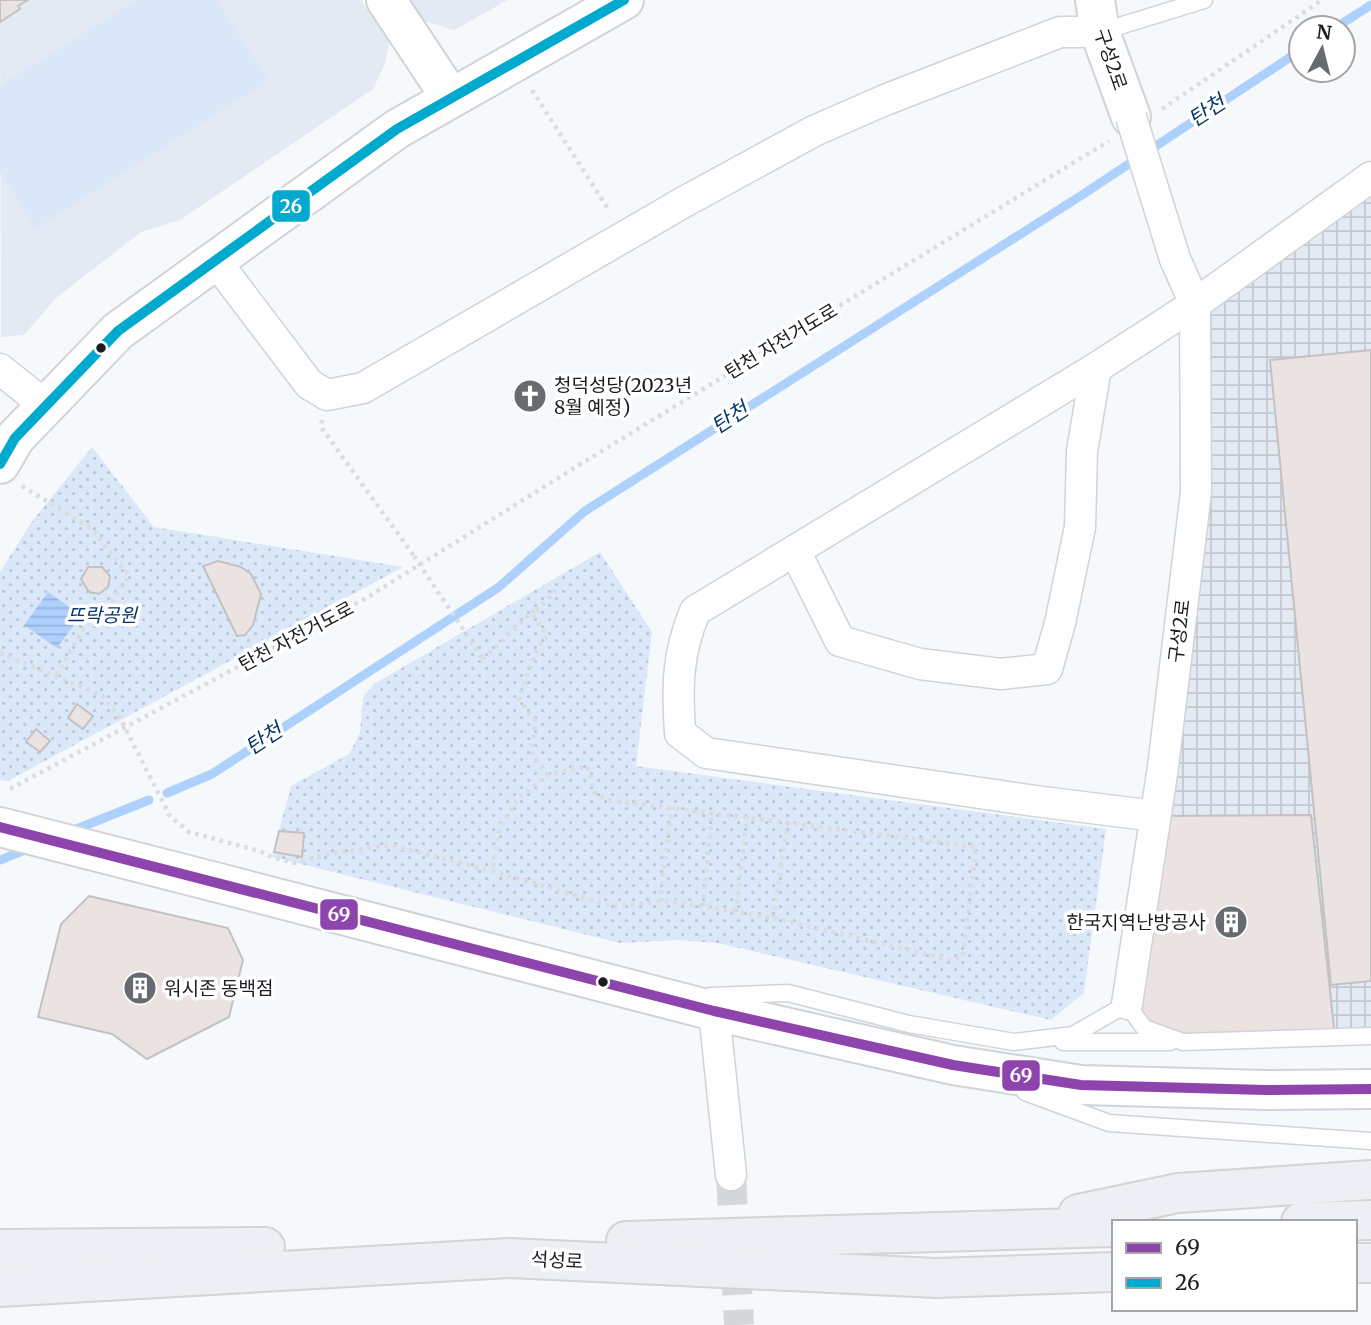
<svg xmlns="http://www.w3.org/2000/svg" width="1371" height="1325" font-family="Merriweather,'Noto Sans KR',serif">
	<defs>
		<pattern id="industrial-grid" width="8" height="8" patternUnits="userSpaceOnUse" patternTransform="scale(1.75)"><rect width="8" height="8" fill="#e4eaf3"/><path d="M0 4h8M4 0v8" fill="none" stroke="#c3c8d0"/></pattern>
		<pattern id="park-dots" width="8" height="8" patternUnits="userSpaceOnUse" patternTransform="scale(1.75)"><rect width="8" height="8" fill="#dbe8fa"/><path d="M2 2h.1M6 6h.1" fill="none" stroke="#bbc7d6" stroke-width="1.8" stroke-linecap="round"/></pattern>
		<pattern id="water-rules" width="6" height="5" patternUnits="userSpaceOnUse" patternTransform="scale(1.75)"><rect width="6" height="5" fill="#aed0fd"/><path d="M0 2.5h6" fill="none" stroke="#95b2d9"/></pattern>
	</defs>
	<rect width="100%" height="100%" fill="#f6f9fc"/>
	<!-- built -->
	<g fill="#e4eaf3">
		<polygon points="0,0 361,0 389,42 385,64 373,89 180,220 141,232 56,298 24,335 1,337"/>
		<polygon points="410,0 508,0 454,30 424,21"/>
	</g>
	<!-- industrial -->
	<polygon fill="url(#industrial-grid)" points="1371,177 1371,1036 1335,1037 1311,816 1155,816 1163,767 1195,304"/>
	<!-- grass -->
	<polygon fill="#dbe8fa" points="136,0 217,0 269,81 36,229 0,173 0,86"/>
	<!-- park -->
	<g fill="url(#park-dots)">
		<polygon points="92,447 154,527 403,567 8,781 0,780 0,572 31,523"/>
		<polygon points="600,552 652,632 636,766 1106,829 1084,993 1051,1020 717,943 679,940 620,943 272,857 291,786 349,754 360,733 363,697 374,684"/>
	</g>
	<!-- water -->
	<polygon fill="url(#water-rules)" points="48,592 81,615 57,648 24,625"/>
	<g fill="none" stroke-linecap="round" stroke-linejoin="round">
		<!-- stream -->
		<g stroke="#aed0fd" stroke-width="9">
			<polyline points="1335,28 1371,5"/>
			<polyline points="167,793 212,774 499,587 585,511 1082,195 1301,50"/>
			<polyline points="69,832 149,800"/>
			<polyline points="0,860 30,848"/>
		</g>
	</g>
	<!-- building -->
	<g fill="#ebe2e2" stroke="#c3c2c3" stroke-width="2">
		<polygon points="0,0 28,0 18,6 20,9 0,22"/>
		<polygon points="1371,350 1371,981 1331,985 1270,360"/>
		<polygon points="218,561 241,567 251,574 261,594 253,625 245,635 237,636 203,566"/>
		<polygon points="88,567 102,567 110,576 108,587 99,594 89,592 81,579"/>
		<polygon points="77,704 93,716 83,729 68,718"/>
		<polygon points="36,729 50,741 40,752 26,742"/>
		<polygon points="1311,815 1335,1037 1183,1042 1144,1028 1127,1004 1155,816"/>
		<polygon points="279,831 304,833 302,857 274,852"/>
		<polygon points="89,896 228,928 243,960 229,1017 147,1059 112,1034 38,1017 61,924"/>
	</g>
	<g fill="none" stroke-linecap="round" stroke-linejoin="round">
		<!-- minor-tunnel -->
		<polyline stroke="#d5d8db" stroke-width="30" stroke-dasharray="30 15" stroke-linecap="butt" points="731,1175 739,1325"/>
		<defs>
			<g id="service">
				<polyline points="1100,32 1204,0"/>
				<polyline points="710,996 788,993 909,1024 1014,1042 1073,1035 1127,1004 1144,1028 1183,1042 1371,1036"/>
				<polyline points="1063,1042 1170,1042"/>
				<polyline points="1025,1092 1109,1123 1371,1141"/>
			</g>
			<g id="minor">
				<polyline points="215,260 309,384 327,395 363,388 684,202 814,131 885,100 1060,32 1100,32"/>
				<polyline points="0,369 46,406"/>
				<polyline points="795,551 840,641 920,664 1001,674 1047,669 1060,623 1080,527 1082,451 1096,368"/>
				<path d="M 1155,816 L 1035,801 L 706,753 L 680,733 C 677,687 677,655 695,611 L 1096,368 L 1195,304 L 1371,177"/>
				<polyline points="1127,1004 1163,767 1196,492 1195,304 1175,259"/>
				<polyline points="714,1011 731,1175"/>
			</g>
			<g id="tertiary">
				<polyline points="386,0 451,98"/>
				<polyline points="1095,0 1100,32 1131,117"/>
				<polyline points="0,464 15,438 118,331 397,129 624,0"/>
				<polyline points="215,882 714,1011 953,1065 1081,1085 1266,1090 1371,1089"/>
			</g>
			<polyline id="secondary" points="0,827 215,882"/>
			<g id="trunk">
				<polyline points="1078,1214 1178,1193 1371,1180"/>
				<polyline points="1301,1222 1371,1220"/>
				<polyline points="626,1241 1114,1227"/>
				<polyline points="0,1249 265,1247"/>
				<polyline points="1355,1263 1371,1263"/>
				<polyline points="0,1287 510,1258 936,1278 1114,1272"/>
			</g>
		</defs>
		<!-- service casing -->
		<use href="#service" stroke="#d0d3d7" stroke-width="19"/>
		<!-- minor casing -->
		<use href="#minor" stroke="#d0d3d7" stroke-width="33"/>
		<!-- tertiary casing -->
		<use href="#tertiary" stroke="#d0d3d7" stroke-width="42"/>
		<!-- secondary casing -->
		<use href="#secondary" stroke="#d0d3d7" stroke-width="42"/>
		<!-- trunk casing -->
		<use href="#trunk" stroke="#d2d4d6" stroke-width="42"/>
		<!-- path -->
		<g stroke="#dbdcdd" stroke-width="4.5" stroke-dasharray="3.5 5" stroke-linecap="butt">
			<polyline points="532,90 610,212"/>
			<polyline points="1162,109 1322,0"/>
			<polyline points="322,420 321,427 414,556"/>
			<polyline points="22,486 92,529 129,576 113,600 92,613 56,677"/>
			<polyline points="0,653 103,696 121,720 170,816 189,832 259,851 272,857 294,863 329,854 390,845 492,871 612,906 671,901 773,918 951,960 963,956 976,847 608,800 595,793 587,766 548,775 519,797 500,827 492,871"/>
			<polyline points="483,659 534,610"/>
			<polyline points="548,775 532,756 535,721 519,698 537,649 547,636 533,615 560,586"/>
			<polyline points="10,789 368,597 579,465 1109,141"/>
			<polyline points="660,902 672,807"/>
			<polyline points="703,906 712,812"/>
			<polyline points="736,912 747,816"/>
			<polyline points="773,918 788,822"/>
		</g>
		<!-- service -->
		<use href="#service" stroke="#fefeff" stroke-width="16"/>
		<!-- minor -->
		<use href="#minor" stroke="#fefeff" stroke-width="30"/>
		<!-- tertiary -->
		<use href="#tertiary" stroke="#fefeff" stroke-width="38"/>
		<!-- secondary -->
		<use href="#secondary" stroke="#fefeff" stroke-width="38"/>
		<!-- trunk -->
		<use href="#trunk" stroke="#eceff3" stroke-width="38"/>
		<defs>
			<polyline id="minor-bridge" points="1131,117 1175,259"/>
		</defs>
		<!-- minor-bridge casing -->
		<use href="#minor-bridge" stroke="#d0d3d7" stroke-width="33" stroke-linecap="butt"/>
		<!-- path-bridge -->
		<polyline stroke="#dbdcdd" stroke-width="4.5" stroke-dasharray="3.5 5" stroke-linecap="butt" points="414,556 483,659"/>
		<!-- minor-bridge -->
		<use href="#minor-bridge" stroke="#fefeff" stroke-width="30"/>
		<defs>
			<polyline id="bus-1" points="0,827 714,1011 953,1065 1081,1085 1266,1090 1371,1089"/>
			<polyline id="bus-2" points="0,464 15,438 118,331 397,129 624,0"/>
		</defs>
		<!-- bus-1 casing -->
		<use href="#bus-1" stroke="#fff" stroke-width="16"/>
		<!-- bus-2 casing -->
		<use href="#bus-2" stroke="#fff" stroke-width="16"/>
		<!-- bus-1 -->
		<use href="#bus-1" stroke="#8e44ad" stroke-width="10"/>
		<!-- bus-2 -->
		<use href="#bus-2" stroke="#00a9ce" stroke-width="10"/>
	</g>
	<!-- icons -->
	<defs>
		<symbol id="church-disc" viewBox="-11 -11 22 22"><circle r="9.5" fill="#676a6e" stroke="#fff"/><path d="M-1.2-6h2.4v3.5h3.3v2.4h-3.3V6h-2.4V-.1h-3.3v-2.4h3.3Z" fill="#fff"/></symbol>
		<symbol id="building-disc" viewBox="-11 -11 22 22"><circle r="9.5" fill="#676a6e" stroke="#fff"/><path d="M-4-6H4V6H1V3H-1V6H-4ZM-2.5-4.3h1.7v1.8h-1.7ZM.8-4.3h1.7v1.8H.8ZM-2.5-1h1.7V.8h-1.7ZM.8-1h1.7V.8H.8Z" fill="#fff"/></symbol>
	</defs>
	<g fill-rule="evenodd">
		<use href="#church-disc" x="511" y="377" width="38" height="38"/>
		<use href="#building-disc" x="1212" y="903" width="38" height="38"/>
		<use href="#building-disc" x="121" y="969" width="38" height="38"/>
	</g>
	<!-- markers -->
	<g fill="#1a1d21" stroke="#fff" stroke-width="2.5">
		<circle cx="101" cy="348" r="6"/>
		<circle cx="603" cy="982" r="6"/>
	</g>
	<g text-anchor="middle" stroke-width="7" stroke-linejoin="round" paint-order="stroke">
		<!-- street labels -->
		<g font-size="19" fill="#1a1d21" stroke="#fff">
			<text transform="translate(1111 59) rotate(71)" y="7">구성2로</text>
			<text transform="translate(781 341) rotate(-31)" y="7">탄천 자전거도로</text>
			<text transform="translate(1179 631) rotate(-83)" y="7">구성2로</text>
			<text transform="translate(296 636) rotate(-28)" y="7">탄천 자전거도로</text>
			<text transform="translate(557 1260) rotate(3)" y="7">석성로</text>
		</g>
		<!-- poi labels -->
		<g font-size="19" fill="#1a1d21" stroke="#fff" text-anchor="start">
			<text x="554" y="392">청덕성당(2023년<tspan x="554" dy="22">8월 예정)</tspan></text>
			<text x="1206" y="929" text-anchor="end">한국지역난방공사</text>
			<text x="164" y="995">워시존 동백점</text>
		</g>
		<!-- park labels -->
		<g font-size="19" font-style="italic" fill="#05346b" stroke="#fff">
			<text x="102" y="622">뜨락공원</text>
		</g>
		<!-- water labels -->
		<g font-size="21" font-style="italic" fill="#08376e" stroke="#fff">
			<text transform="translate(1207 111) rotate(-33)" y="7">탄천</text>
			<text transform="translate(730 418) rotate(-33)" y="7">탄천</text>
			<text transform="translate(264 739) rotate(-33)" y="7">탄천</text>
		</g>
	</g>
	<g stroke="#fff" stroke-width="2.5">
		<rect x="271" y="189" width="40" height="34" rx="7" fill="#00a9ce"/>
		<rect x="319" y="898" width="40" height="33" rx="7" fill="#8e44ad"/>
		<rect x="1001" y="1059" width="40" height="33" rx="7" fill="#8e44ad"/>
	</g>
	<g font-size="19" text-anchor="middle" font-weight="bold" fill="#fff">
		<text x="291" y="213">26</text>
		<text x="339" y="921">69</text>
		<text x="1021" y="1082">69</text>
	</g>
	<!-- legend -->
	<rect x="1112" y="1220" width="245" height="91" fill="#ffffff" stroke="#a3a5a6" stroke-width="2"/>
	<rect x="1126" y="1243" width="35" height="10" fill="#8e44ad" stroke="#a3a5a6" stroke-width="2"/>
	<text x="1175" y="1255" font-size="21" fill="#1a1d21">69</text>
	<rect x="1126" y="1278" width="35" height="10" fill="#00a9ce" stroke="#a3a5a6" stroke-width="2"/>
	<text x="1175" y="1290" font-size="21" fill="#1a1d21">26</text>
	<!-- north arrow -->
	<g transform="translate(1322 49) rotate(7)"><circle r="33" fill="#ffffff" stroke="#a3a5a6" stroke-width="2"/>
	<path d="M0-5L12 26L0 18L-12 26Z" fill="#676a6e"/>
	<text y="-10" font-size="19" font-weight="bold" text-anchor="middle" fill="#1a1d21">N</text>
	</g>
</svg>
